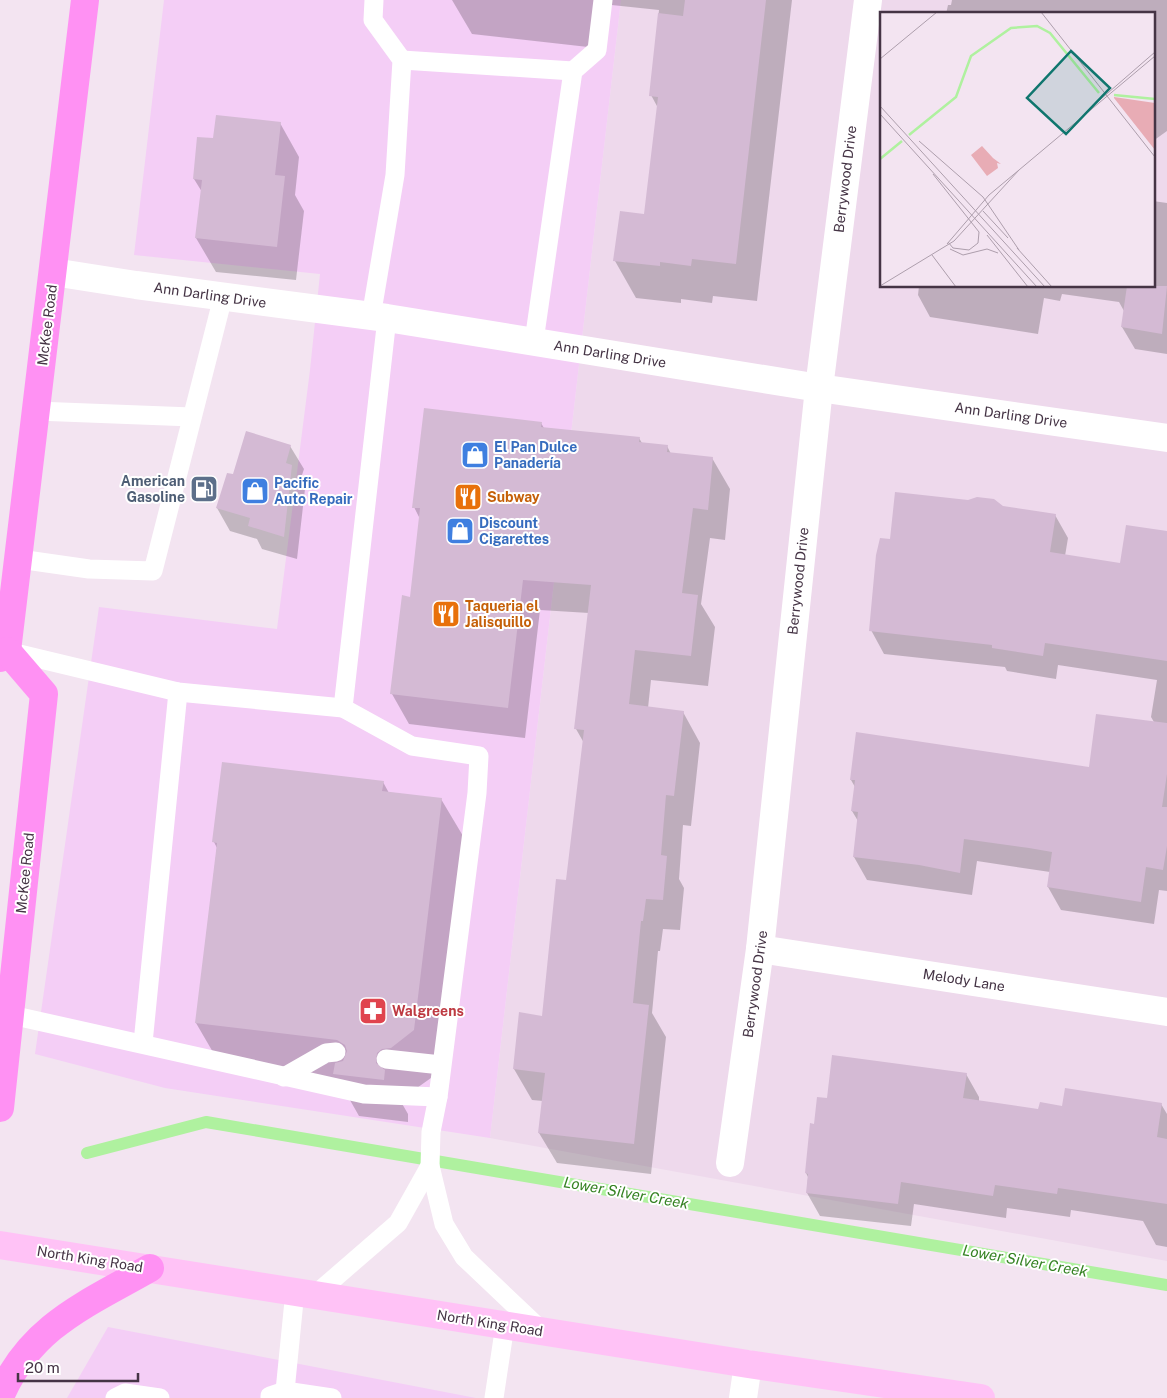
<svg xmlns="http://www.w3.org/2000/svg" width="1167" height="1398" font-family="'Public Sans',sans-serif">
	<rect width="100%" height="100%" fill="#f3e4f1"/>
	<!-- residential -->
	<path fill="#eed9ec" fill-rule="evenodd" d="M 621,0 L 1167,0 L 1167,1261 L 490,1138 ZM 881,14 L 1153,14 L 1153,286 L 881,286 Z"/>
	<!-- commercial -->
	<g fill="#f4cef6">
		<polygon points="164,0 621,0 490,1138 165,1088 35,1054 99,607 277,629 310,370 320,274 134,255"/>
		<polygon points="108,1327 476,1398 67,1398"/>
	</g>
	<!-- shadow -->
	<g fill="#0003">
		<polygon points="452,0 792,0 757,301 713,296 712,303 681,299 681,303 636,298 615,261 645,215 658,108 651,95 659,10 602,4 597,48 472,34"/>
		<polygon points="952,0 1167,0 1167,131 1153,141 1153,14 946,14 948,5 951,5"/>
		<polygon points="280,123 299,157 295,195 304,211 296,280 216,272 196,238 202,192 194,179 214,139"/>
		<polygon points="1153,201 1167,203 1167,354 1135,349 1122,327 1124,311 1119,302 1062,294 1060,301 1044,298 1038,334 930,317 918,295 919,286 1153,286"/>
		<polygon points="541,423 544,428 639,438 642,443 667,446 671,454 712,458 730,489 725,540 710,538 701,604 715,627 708,686 651,680 648,708 683,712 700,743 691,826 683,825 679,879 684,888 680,930 663,929 660,951 658,951 652,1013 666,1037 651,1174 557,1163 539,1133 543,1101 532,1100 514,1069 543,1017 567,882 584,743 576,729 589,613 540,610 525,738 409,724 392,694 411,598 420,519 414,507"/>
		<polygon points="290,446 304,469 300,481 305,489 297,559 262,549 257,539 230,531 217,508 233,476"/>
		<polygon points="1002,507 1055,515 1068,538 1065,556 1121,564 1167,533 1167,891 1159,890 1154,924 1061,910 1048,887 1050,872 977,861 972,895 867,880 854,857 858,821 852,811 855,787 851,780 1090,768 1154,722 1151,717 1157,680 1058,665 1056,679 1007,671 1005,667 884,654 871,630 891,540"/>
		<polygon points="383,782 389,793 441,799 466,841 438,1073 400,1100 408,1114 408,1122 359,1116 338,1079 221,1066 196,1023 217,848 214,842"/>
		<polygon points="966,1074 979,1097 979,1102 1039,1110 1063,1107 1161,1104 1167,1114 1167,1247 1156,1245 1143,1221 1071,1210 1070,1217 1007,1208 1006,1218 914,1204 911,1226 820,1216 807,1193 808,1177 806,1173 815,1125 828,1099"/>
	</g>
	<g fill="none" stroke-linecap="round" stroke-linejoin="round">
		<!-- stream -->
		<polyline stroke="#aff19f" stroke-width="12" points="87,1153 206,1122 1167,1285"/>
	</g>
	<!-- building -->
	<g fill="#d4bad4">
		<polygon points="685,0 766,0 736,264 692,259 691,266 660,262 660,266 613,261 620,211 644,214 658,97 649,96 658,13 683,16"/>
		<polygon points="216,115 281,122 275,175 285,176 277,247 195,238 202,180 193,179 197,137 213,138"/>
		<polygon points="1127,286 1167,286 1162,334 1121,327"/>
		<polygon points="424,408 542,422 541,427 640,437 639,442 668,445 667,452 713,457 708,510 693,508 682,593 698,595 691,656 635,650 629,704 684,711 674,796 666,795 661,855 667,856 663,900 646,899 643,921 641,921 633,1003 649,1005 634,1144 538,1133 545,1073 513,1069 519,1012 542,1016 556,879 566,880 584,730 574,729 591,585 523,580 508,708 390,694 402,595 410,597 420,508 412,508"/>
		<polygon points="246,431 291,445 286,463 292,465 284,537 248,526 250,518 216,508 227,473 233,474"/>
		<polygon points="895,492 968,500 977,497 994,499 1003,506 1056,514 1050,552 1120,563 1126,525 1167,531 1167,661 1045,643 1043,656 992,648 992,645 869,631 876,555 880,538 890,539"/>
		<polygon points="1096,714 1167,723 1167,774 1162,807 1167,807 1167,846 1163,870 1146,867 1141,902 1047,887 1052,852 1029,848 964,839 960,873 919,865 853,857 858,812 851,811 855,780 850,780 856,732 1089,767"/>
		<polygon points="222,762 384,781 382,791 442,798 414,1030 391,1048 382,1049 377,1053 376,1063 385,1070 384,1080 333,1074 335,1063 343,1061 347,1051 345,1045 337,1040 195,1023 217,843 212,842"/>
		<polygon points="832,1055 967,1073 963,1098 1038,1109 1040,1102 1062,1106 1065,1088 1162,1103 1157,1137 1167,1139 1167,1204 1058,1188 1057,1194 995,1185 993,1196 901,1182 898,1204 806,1193 808,1174 805,1173 810,1123 814,1124 817,1097 827,1098"/>
	</g>
	<g fill="none" stroke-linecap="round" stroke-linejoin="round">
		<!-- lane -->
		<g stroke="#fff" stroke-width="19">
			<polyline points="402,60 573,71"/>
			<polyline points="371,317 395,175 402,60 373,20 374,0"/>
			<polyline points="387,318 343,708 412,746 479,756 477,793 438,1097 431,1132 430,1166 444,1224 464,1257 542,1331"/>
			<polyline points="534,341 573,71 597,50 603,0"/>
			<polyline points="36,411 192,417"/>
			<polyline points="19,559 89,569 153,571 223,297"/>
			<polyline points="7,651 178,692 343,708"/>
			<polyline points="11,1015 364,1094 438,1097"/>
			<polyline points="143,1043 178,692"/>
			<polyline points="386,1059 441,1065"/>
			<polyline points="284,1077 326,1053 336,1052"/>
			<polyline points="316,1294 398,1223 430,1166"/>
			<polyline points="285,1391 295,1291"/>
			<polyline points="115,1398 125,1393 160,1398"/>
			<polyline points="270,1398 270,1396 285,1391 332,1398"/>
			<polyline points="494,1398 505,1325"/>
		</g>
		<!-- street -->
		<g stroke="#fff" stroke-width="28">
			<polyline points="53,272 136,285 387,318 819,388 1167,438"/>
			<polyline points="760,949 1167,1012"/>
			<polyline points="730,1163 760,949 819,388 868,0"/>
			<polyline points="743,1398 748,1364"/>
		</g>
		<!-- secondary -->
		<polyline stroke="#ffc2f6" stroke-width="28" points="0,1245 748,1364 981,1398"/>
		<!-- primary -->
		<g stroke="#ff91f3" stroke-width="28">
			<polyline points="0,658 7,651 85,0"/>
			<polyline points="0,1108 44,694 7,651"/>
			<path d="M 0,1397 C 30,1326 87,1304 150,1268"/>
		</g>
	</g>
	<!-- icons -->
	<defs>
		<symbol id="shop-square" viewBox="-11 -11 22 22"><rect x="-9" y="-9" width="18" height="18" rx="4" fill="#3f7fe0" stroke="#fff"/><path d="M-5-2.5h2.3a2.7 3.5 0 0 1 5.4 0H5L5.5 6h-11ZM-1.5-2.5h3a1.5 2.3 0 0 0-3 0Z" fill="#fff"/></symbol>
		<symbol id="fuel-square" viewBox="-11 -11 22 22"><rect x="-9" y="-9" width="18" height="18" rx="4" fill="#5c6f8a" stroke="#fff"/><path d="M-5.5-6h7V0h2V4h1.3V-2.5L3-4.5l.8-.8L6-3V5H2.5V1h-1V6h-7ZM-4.2-4.7v3.2H.2V-4.7Z" fill="#fff"/></symbol>
		<symbol id="restaurant-square" viewBox="-11 -11 22 22"><rect x="-9" y="-9" width="18" height="18" rx="4" fill="#e8710a" stroke="#fff"/><path d="M-5-6h1v4h1v-4h1v4h1v-4h1v5L-1.5 .5V6h-2V.5L-5-1ZM5-6V6H3V1.5H1.5Q1.5-4 5-6Z" fill="#fff"/></symbol>
		<symbol id="pharmacy-square" viewBox="-11 -11 22 22"><rect x="-9" y="-9" width="18" height="18" rx="4" fill="#e0444e" stroke="#fff"/><path d="M-2-6h4v4h4v4h-4v4h-4v-4h-4v-4h4Z" fill="#fff"/></symbol>
	</defs>
	<g fill-rule="evenodd">
		<use href="#shop-square" x="459" y="439" width="32" height="32"/>
		<use href="#fuel-square" x="188" y="473" width="32" height="32"/>
		<use href="#shop-square" x="239" y="475" width="32" height="32"/>
		<use href="#restaurant-square" x="452" y="481" width="32" height="32"/>
		<use href="#shop-square" x="444" y="515" width="32" height="32"/>
		<use href="#restaurant-square" x="430" y="598" width="32" height="32"/>
		<use href="#pharmacy-square" x="357" y="995" width="32" height="32"/>
	</g>
	<g text-anchor="middle" stroke-width="4" stroke-linejoin="round" paint-order="stroke">
		<!-- street labels -->
		<g font-size="14" fill="#453445" stroke="#fff">
			<text transform="translate(845 179) rotate(-83)" y="5">Berrywood Drive</text>
			<text transform="translate(210 295) rotate(8)" y="5">Ann Darling Drive</text>
			<text transform="translate(47 325) rotate(-83)" y="5">McKee Road</text>
			<text transform="translate(610 354) rotate(9)" y="5">Ann Darling Drive</text>
			<text transform="translate(1011 415) rotate(8)" y="5">Ann Darling Drive</text>
			<text transform="translate(798 581) rotate(-84)" y="5">Berrywood Drive</text>
			<text transform="translate(25 873) rotate(-84)" y="5">McKee Road</text>
			<text transform="translate(964 980) rotate(9)" y="5">Melody Lane</text>
			<text transform="translate(755 984) rotate(-82)" y="5">Berrywood Drive</text>
			<text transform="translate(90 1259) rotate(9)" y="5">North King Road</text>
			<text transform="translate(490 1323) rotate(9)" y="5">North King Road</text>
		</g>
		<!-- shop labels -->
		<g font-size="14" font-weight="bold" fill="#366cbe" stroke="#fff" text-anchor="start">
			<text x="494" y="452">El Pan Dulce<tspan x="494" dy="16">Panadería</tspan></text>
			<text x="274" y="488">Pacific<tspan x="274" dy="16">Auto Repair</tspan></text>
			<text x="479" y="528">Discount<tspan x="479" dy="16">Cigarettes</tspan></text>
		</g>
		<!-- service labels -->
		<g font-size="14" font-weight="bold" fill="#4e5e75" stroke="#fff" text-anchor="end">
			<text x="185" y="486">American<tspan x="185" dy="16">Gasoline</tspan></text>
		</g>
		<!-- food labels -->
		<g font-size="14" font-weight="bold" fill="#c56008" stroke="#fff" text-anchor="start">
			<text x="487" y="502">Subway</text>
			<text x="465" y="611">Taqueria el<tspan x="465" dy="16">Jalisquillo</tspan></text>
		</g>
		<!-- health labels -->
		<g font-size="14" font-weight="bold" fill="#be3a42" stroke="#fff" text-anchor="start">
			<text x="392" y="1016">Walgreens</text>
		</g>
		<!-- water labels -->
		<g font-size="15" font-style="italic" fill="#358223" stroke="#fff">
			<text transform="translate(626 1193) rotate(10)" y="5">Lower Silver Creek</text>
			<text transform="translate(1025 1261) rotate(10)" y="5">Lower Silver Creek</text>
		</g>
	</g>
	<!-- overview -->
	<g transform="translate(880 12)">
		<rect width="275" height="275" fill="#f3e4f1"/>
		<path d="M 102,134 L 113,146 L 113,141 L 113,146 L 121,152 L 117,151 L 118,156 L 107,164 L 91,143 Z" fill="#e8acb5"/>
		<path d="M 234,85 L 275,91 L 275,138 L 234,86 Z" fill="#e8acb5"/>
		<path fill="none" stroke="#aff19f" stroke-width="2.5" d="M 234,83 L 275,87M 29,123 L 76,85 L 91,44 L 131,16 L 157,14 L 170,21 L 219,81M 0,147 L 22,129"/>
		<path fill="none" stroke="#ad9eac" stroke-width="1" d="M 161,0 L 275,145M 0,47 L 57,0M 0,94 L 165,275M 206,100 L 275,40M 0,102 L 157,275M 39,129 L 103,185 L 139,238M 53,162 L 99,220 L 98,231 L 89,238 L 73,236 L 68,230M 103,199 L 128,226M 107,223 L 148,275M 67,232 L 109,183 L 139,158M 137,236 L 172,275M 70,237 L 83,243 L 107,237 L 118,241M 52,243 L 76,275M 0,274 L 74,229 L 139,158 L 275,44"/>
		<path fill="#0f766e" fill-opacity="0.15" stroke="#0f766e" stroke-width="2.5" d="M 191,39 L 230,76 L 186,122 L 147,86 Z"/>
		<rect width="275" height="275" fill="none" stroke="#453445" stroke-width="2.5"/>
	</g>
	<!-- scale -->
	<path d="M18 1373v8h120v-8" fill="none" stroke="#453445" stroke-width="2.5"/>
	<text x="25" y="1373" font-size="15" fill="#453445" stroke="#ffffff" stroke-width="4" paint-order="stroke">20 m</text>
</svg>
